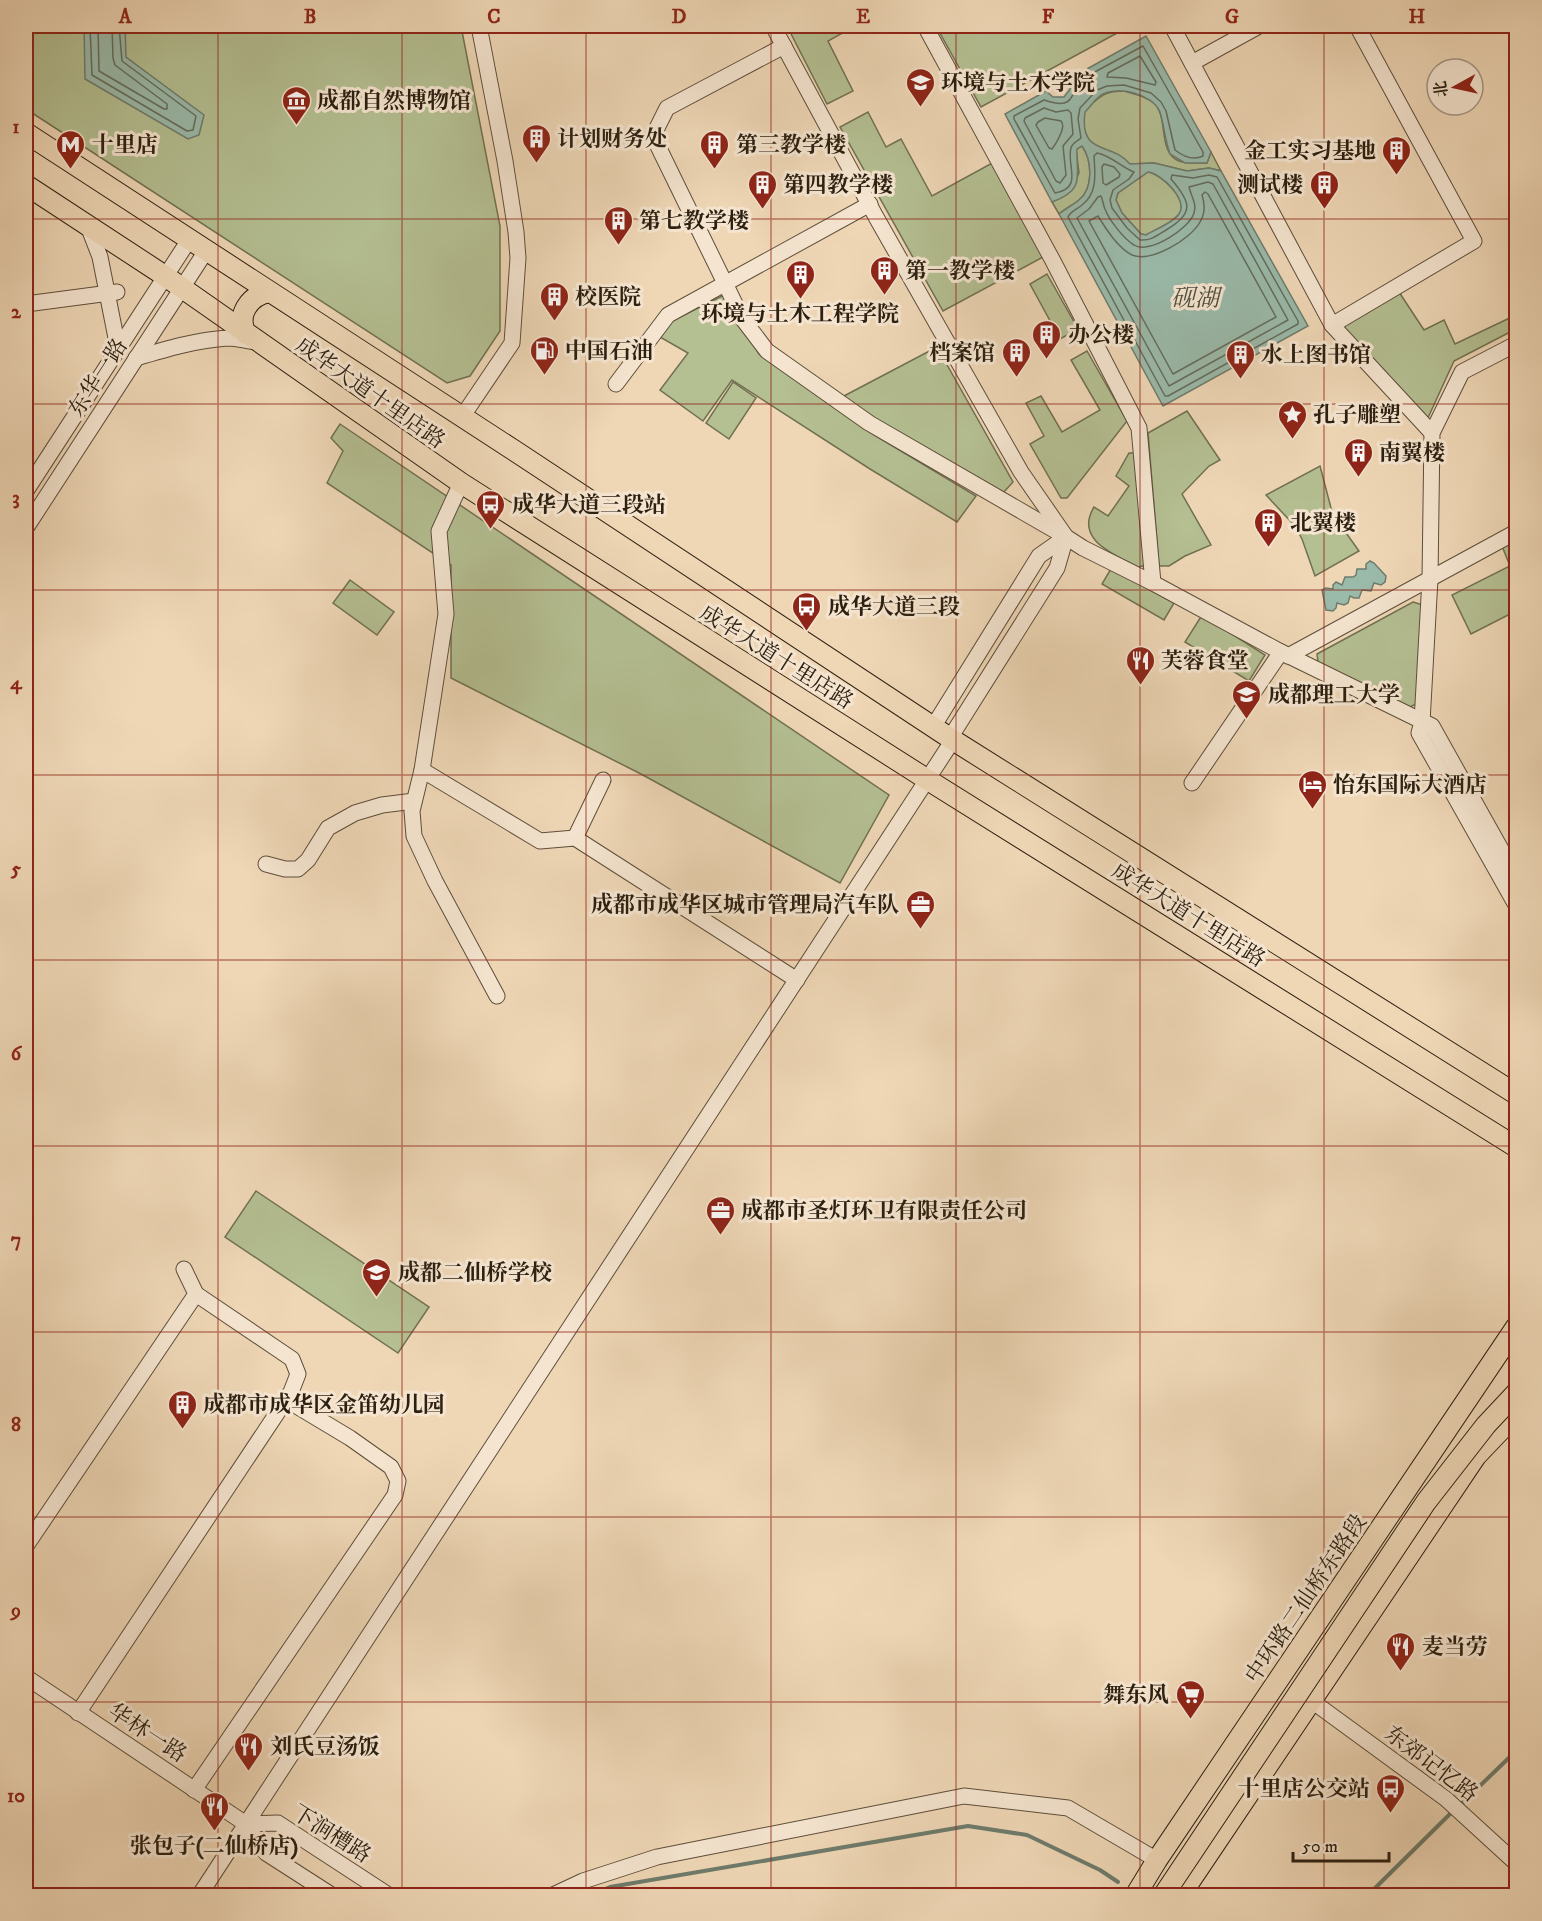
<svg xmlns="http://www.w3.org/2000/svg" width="1542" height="1921" font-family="'IM FELL DW Pica','Noto Serif SC',serif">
	<rect width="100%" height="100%" fill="#efd7b6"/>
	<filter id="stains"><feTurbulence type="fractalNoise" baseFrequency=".00333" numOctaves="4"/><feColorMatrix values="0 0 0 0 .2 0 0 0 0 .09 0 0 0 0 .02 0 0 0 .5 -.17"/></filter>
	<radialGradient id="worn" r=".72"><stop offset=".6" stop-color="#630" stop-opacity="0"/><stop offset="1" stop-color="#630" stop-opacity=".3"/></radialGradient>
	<!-- green -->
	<g fill="#b4bf92" stroke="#707052" stroke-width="1.5">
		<polygon points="26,26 461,26 500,226 500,331 470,376 447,383 26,109"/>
		<polygon points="787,26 846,26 848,30 828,41 853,91 827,104"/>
		<polygon points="936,26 1130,26 981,107"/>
		<path d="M 1124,91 C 1134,94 1146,96 1154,103 C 1169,117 1157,152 1179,161 C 1186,164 1199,162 1207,163 L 1211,152 L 1221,171 L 1209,168 L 1187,171 L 1154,163 L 1130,164 C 1119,154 1110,152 1097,147 C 1087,143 1080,122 1084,113 C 1086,110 1088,108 1090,106 C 1100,95 1108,91 1124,91 Z"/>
		<polygon points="868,112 886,147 901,139 932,196 994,162 1045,256 943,311 840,127"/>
		<path d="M 1082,146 C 1092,160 1094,188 1079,200 C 1073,205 1065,209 1059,214 L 1052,202 L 1067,194 L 1079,173 L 1076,149 Z"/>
		<path d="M 1148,172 C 1161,174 1189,200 1179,214 C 1173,223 1156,229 1146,235 L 1141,234 L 1122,213 L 1116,200 L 1118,193 Z"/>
		<polygon points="1047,274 1078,329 1060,339 1030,284"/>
		<polygon points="1399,292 1424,330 1444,320 1455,344 1516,315 1516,329 1454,361 1427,420 1340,326"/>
		<polygon points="724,295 759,354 871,433 976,496 957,522 870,469 732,380 703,421 660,390 688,353 660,337 672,321"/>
		<polygon points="937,347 1013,482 1003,493 873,420 844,396"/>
		<polygon points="1087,351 1127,421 1067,498 1061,498 1030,444 1044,436 1026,403 1041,396 1062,432 1100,410 1071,360"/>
		<polygon points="733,382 756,398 729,439 706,423"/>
		<polygon points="1187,411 1220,460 1209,466 1182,494 1211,545 1185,556 1169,566 1159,566 1148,433"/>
		<polygon points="340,424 889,795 840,883 641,774 451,678 451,565 327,483 343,451 331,438"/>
		<path d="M 1129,453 L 1134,453 L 1145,560 L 1143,566 L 1138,567 C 1114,554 1074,540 1094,507 L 1108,516 L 1129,486 L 1116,476 Z"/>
		<polygon points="1320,466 1331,508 1339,523 1359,551 1315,576 1302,539 1294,525 1266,495"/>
		<polygon points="1516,538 1516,611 1471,634 1452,595 1510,566 1502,546"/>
		<polygon points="1112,567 1174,603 1164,620 1102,584"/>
		<polygon points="350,580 394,612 377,635 333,603"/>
		<polygon points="1413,602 1423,605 1418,703 1406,709 1318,662 1317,654"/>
		<polygon points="1202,615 1265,655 1249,681 1185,642"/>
		<polygon points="256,1191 429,1307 398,1353 225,1237"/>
	</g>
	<!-- water -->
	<g fill="#9abaaa" stroke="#6e7c6d" stroke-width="1.5" fill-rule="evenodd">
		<polygon points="84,26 125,26 126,57 204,115 199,135 188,139 85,79"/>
		<path d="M 1146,36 L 1211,152 L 1207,163 L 1185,163 L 1170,154 C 1165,140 1164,125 1160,112 C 1153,94 1117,85 1101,95 C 1095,99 1090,107 1085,112 C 1079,157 1111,141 1130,164 L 1154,163 L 1187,171 L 1209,168 L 1221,171 L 1308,326 L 1163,406 L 1059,214 C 1065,209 1073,205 1079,200 C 1094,188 1092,160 1082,146 L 1077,149 C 1076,176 1086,190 1052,202 L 1005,114 L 1046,91 L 1053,97 L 1064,97 L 1070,89 L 1069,79 ZM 1148,172 C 1161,173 1189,200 1179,214 C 1173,223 1156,229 1146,235 L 1141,234 L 1122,213 L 1116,200 L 1118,193 Z"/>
		<polygon points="1370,561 1374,563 1386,576 1385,582 1381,585 1374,583 1371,591 1362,590 1359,598 1354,598 1350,596 1348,603 1344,605 1337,603 1336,608 1333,611 1326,610 1322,590 1326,588 1333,589 1333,585 1336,582 1342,585 1345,577 1353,577 1356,575 1357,569 1366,569 1366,564"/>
	</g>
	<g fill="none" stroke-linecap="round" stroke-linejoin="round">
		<!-- shore -->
		<g stroke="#636d5e" stroke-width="1.5">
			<polyline points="90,26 92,75 187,131 193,130 196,116 122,61 119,26"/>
			<polyline points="98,26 99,71 164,109 167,109 167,104 115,65 113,58 112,26"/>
			<path d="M 1143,46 L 1203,152 L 1203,156 C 1193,161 1184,157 1175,150 L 1166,111 L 1161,102 L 1151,93 L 1124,85 L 1107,86 L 1097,90 L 1080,108 L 1078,119 L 1081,138 C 1078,141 1072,143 1071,148 C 1066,165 1084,188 1055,193 L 1014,119 L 1014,116 L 1044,100 C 1067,108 1072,103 1078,81 Z"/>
			<polygon points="1140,56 1156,82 1155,85 1126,78 1107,77 1108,73"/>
			<polygon points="1044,108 1056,112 1068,110 1071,113 1073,134 1063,146 1066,175 1060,183 1056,181 1024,121 1025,118"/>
			<path d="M 1045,118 C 1048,119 1059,120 1061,121 C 1067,127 1055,145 1052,149 L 1049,148 L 1036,125 L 1038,122 Z"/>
			<path d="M 1097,153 C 1112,156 1121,167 1134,172 L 1129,179 L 1113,190 L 1110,200 L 1112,208 L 1127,228 L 1140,240 C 1151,241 1158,235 1166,230 C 1195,213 1191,202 1171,179 L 1172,175 L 1193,178 L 1209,175 L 1217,177 L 1298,321 L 1298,324 L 1168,396 L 1165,396 L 1068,217 C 1071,211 1076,210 1082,205 C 1098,193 1095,173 1094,156 Z"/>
			<polygon points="1104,164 1114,167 1120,174 1119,177 1106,185 1103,183 1102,167"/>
			<path d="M 1208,182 L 1213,184 L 1288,320 L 1169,386 L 1077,218 L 1089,209 L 1098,197 L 1101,196 C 1103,200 1103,205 1105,209 C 1109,220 1124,239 1134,245 C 1149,255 1190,228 1194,213 C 1197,203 1191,196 1189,187 Z"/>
			<path d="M 1205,192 L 1208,194 L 1276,317 L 1173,374 L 1089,221 L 1098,216 C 1106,229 1118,248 1132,255 C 1151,263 1191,239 1200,222 C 1205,214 1205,204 1202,195 Z"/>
		</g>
		<!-- stream -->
		<g stroke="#6e7c6d" stroke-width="4">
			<polyline points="1458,1807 1516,1751"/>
			<polyline points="588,1896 610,1887 968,1826 1027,1835 1100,1870 1118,1882"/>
			<polyline points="1367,1896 1452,1812"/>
		</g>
		<defs>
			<g id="minor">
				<polyline points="773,26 876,217 1021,472 1066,537 1083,548 1153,583 1281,652 1432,726 1516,876"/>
				<polyline points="925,26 1053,261 1139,428 1153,583"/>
				<polyline points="1172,26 1332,325 1432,433"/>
				<polyline points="784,46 667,108 653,136 742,318 767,351 869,423 1061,534"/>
				<polyline points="1192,63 1259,26"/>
				<polyline points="88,226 100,257 118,348"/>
				<polyline points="26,304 117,292"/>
				<polyline points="1332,325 1474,241 1357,26"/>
				<polyline points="1516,344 1462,372 1432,433 1430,579 1422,722 1419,733 1516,905"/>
				<path d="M 136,358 C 166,349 196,340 228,338 C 237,338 247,341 256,342"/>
				<polyline points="616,384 668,315 870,204"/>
				<polyline points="462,417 512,343 518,258 516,232 505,161 479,26"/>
				<polyline points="461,483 439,531 446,614 422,770 412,811 414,836 435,881 497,996"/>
				<polyline points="26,491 189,240"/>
				<polyline points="26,528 206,251"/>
				<polyline points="1288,656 1516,532"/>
				<polyline points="933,727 1039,556 1066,537"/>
				<polyline points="950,738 1057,568 1066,537"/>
				<polyline points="422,770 540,841 575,838 797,980"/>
				<polyline points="1192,783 1281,652"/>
				<polyline points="575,838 603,780"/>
				<polyline points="266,864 285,869 298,869 308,860 328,828 355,813 382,805 414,801"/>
				<polyline points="26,1546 196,1294 184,1269"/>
				<polyline points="26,1677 246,1824 266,1853 333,1896"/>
				<polyline points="1316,1704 1446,1799 1516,1863"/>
				<polyline points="78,1713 291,1392 298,1374 292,1359 196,1294"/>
				<polyline points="194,1790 395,1495 398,1481 391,1467 350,1438 285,1399"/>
				<polyline points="246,1824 278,1823 390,1896"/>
				<polyline points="199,1896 953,740"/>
				<polyline points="551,1896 583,1881 657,1857 964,1796 1068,1808 1157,1860"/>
			</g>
			<g id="major">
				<polyline points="26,133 515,451 953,740 1516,1094"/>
				<polyline points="26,185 165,276 461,483 928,780 1516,1147"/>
				<path d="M 246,334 C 236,315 249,296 269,292"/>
				<polyline points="1135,1896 1157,1860 1516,1327"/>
				<polyline points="1180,1896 1476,1456 1516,1414"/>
			</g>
		</defs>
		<!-- minor casing -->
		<use href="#minor" stroke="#5d4e3a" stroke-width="17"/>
		<!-- major casing -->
		<use href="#major" stroke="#2c2011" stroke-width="22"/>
		<!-- minor -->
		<use href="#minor" stroke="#f5e5d0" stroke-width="15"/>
		<!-- major -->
		<use href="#major" stroke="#efd7b6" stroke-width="20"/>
		<defs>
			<polyline id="major-bridge" points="1163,1896 1426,1502 1486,1425 1516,1393"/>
		</defs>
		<!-- major-bridge casing -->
		<use href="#major-bridge" stroke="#2c2011" stroke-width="22" stroke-linecap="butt"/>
		<!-- major-bridge -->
		<use href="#major-bridge" stroke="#efd7b6" stroke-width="20"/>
	</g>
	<!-- grid -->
	<path fill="none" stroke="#8f2418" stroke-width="1.5" stroke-opacity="0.55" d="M 218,26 L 218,1896M 402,26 L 402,1896M 586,26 L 586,1896M 771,26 L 771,1896M 956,26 L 956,1896M 1140,26 L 1140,1896M 1324,26 L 1324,1896M 26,219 L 1516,219M 26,404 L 1516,404M 26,590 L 1516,590M 26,775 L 1516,775M 26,960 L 1516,960M 26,1146 L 1516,1146M 26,1332 L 1516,1332M 26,1517 L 1516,1517M 26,1702 L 1516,1702"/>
	<!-- icons -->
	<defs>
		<symbol id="university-pin" viewBox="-11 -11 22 30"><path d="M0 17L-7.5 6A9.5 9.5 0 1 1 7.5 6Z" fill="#8f2418" stroke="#f5e5d0"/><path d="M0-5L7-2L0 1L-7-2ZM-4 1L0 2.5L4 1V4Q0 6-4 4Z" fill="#fff"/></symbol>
		<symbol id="museum-pin" viewBox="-11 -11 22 30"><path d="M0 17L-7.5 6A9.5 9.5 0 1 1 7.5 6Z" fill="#8f2418" stroke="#f5e5d0"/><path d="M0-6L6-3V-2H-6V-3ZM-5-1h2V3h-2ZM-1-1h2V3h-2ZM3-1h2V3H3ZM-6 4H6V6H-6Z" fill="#fff"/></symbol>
		<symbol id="building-pin" viewBox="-11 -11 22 30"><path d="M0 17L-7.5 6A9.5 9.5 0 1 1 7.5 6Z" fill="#8f2418" stroke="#f5e5d0"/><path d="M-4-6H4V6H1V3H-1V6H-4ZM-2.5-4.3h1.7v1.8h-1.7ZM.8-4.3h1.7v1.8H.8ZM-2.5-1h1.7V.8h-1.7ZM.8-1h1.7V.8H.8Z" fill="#fff"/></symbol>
		<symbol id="metro-pin" viewBox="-11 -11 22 30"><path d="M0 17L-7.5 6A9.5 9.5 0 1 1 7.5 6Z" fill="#8f2418" stroke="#f5e5d0"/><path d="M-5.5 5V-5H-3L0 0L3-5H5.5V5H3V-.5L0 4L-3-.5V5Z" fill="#fff"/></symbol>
		<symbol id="fuel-pin" viewBox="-11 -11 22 30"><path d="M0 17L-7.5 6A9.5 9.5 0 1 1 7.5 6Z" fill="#8f2418" stroke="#f5e5d0"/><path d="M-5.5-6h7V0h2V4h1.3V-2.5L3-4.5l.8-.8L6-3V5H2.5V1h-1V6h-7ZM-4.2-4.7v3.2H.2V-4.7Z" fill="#fff"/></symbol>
		<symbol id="sight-pin" viewBox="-11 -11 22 30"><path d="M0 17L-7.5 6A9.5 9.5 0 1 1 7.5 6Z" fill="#8f2418" stroke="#f5e5d0"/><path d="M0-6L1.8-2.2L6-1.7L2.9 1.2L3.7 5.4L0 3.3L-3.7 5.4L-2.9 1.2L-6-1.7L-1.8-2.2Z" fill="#fff"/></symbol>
		<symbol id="bus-pin" viewBox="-11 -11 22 30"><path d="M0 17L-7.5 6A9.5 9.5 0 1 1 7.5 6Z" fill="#8f2418" stroke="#f5e5d0"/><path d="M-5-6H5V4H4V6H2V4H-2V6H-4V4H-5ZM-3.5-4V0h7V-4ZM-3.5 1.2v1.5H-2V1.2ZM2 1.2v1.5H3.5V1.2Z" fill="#fff"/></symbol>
		<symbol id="restaurant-pin" viewBox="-11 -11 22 30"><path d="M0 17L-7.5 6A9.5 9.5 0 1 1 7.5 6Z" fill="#8f2418" stroke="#f5e5d0"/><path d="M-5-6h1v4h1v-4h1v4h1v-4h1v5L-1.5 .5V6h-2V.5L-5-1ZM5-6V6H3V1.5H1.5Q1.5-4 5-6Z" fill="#fff"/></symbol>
		<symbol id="hotel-pin" viewBox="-11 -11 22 30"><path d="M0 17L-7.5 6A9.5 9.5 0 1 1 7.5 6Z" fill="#8f2418" stroke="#f5e5d0"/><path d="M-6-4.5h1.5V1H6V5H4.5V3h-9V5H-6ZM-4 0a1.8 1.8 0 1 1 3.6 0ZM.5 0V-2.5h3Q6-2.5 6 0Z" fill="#fff"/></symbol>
		<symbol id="office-pin" viewBox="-11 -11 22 30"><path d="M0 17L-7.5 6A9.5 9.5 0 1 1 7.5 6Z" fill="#8f2418" stroke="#f5e5d0"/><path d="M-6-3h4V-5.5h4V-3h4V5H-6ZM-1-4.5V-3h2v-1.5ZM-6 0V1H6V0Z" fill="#fff"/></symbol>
		<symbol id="school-pin" viewBox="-11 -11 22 30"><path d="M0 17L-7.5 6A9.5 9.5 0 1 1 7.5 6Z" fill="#8f2418" stroke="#f5e5d0"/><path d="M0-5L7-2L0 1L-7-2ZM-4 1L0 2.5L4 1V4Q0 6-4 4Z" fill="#fff"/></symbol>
		<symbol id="supermarket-pin" viewBox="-11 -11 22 30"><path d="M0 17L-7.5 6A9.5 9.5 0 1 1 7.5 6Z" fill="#8f2418" stroke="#f5e5d0"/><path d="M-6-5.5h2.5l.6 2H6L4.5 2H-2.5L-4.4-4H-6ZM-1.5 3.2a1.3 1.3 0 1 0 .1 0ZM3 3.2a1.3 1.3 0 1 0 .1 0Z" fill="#fff"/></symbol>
	</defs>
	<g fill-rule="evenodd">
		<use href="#university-pin" x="904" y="66" width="33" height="45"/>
		<use href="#museum-pin" x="280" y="84" width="33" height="45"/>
		<use href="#building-pin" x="520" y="122" width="33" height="45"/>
		<use href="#metro-pin" x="54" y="128" width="33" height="45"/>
		<use href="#building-pin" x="698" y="128" width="33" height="45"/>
		<use href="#building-pin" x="1380" y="134" width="33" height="45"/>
		<use href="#building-pin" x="746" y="168" width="33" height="45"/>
		<use href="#building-pin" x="1308" y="168" width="33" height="45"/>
		<use href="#building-pin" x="602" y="204" width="33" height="45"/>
		<use href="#building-pin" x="868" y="254" width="33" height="45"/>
		<use href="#building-pin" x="784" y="258" width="33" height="45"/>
		<use href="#building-pin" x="538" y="280" width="33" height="45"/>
		<use href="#building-pin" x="1030" y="318" width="33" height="45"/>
		<use href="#fuel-pin" x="528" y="334" width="33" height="45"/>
		<use href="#building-pin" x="1000" y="336" width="33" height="45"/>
		<use href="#building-pin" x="1224" y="338" width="33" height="45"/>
		<use href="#sight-pin" x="1276" y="398" width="33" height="45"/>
		<use href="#building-pin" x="1342" y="436" width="33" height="45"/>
		<use href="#bus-pin" x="474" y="488" width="33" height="45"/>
		<use href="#building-pin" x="1252" y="506" width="33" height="45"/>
		<use href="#bus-pin" x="790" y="590" width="33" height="45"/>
		<use href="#restaurant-pin" x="1124" y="644" width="33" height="45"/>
		<use href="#university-pin" x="1230" y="678" width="33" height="45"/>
		<use href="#hotel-pin" x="1296" y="768" width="33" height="45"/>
		<use href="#office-pin" x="904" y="888" width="33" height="45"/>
		<use href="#office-pin" x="704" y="1194" width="33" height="45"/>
		<use href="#school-pin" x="360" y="1256" width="33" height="45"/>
		<use href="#building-pin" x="166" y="1388" width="33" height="45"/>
		<use href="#restaurant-pin" x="1384" y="1630" width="33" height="45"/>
		<use href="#supermarket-pin" x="1174" y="1678" width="33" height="45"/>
		<use href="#restaurant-pin" x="232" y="1730" width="33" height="45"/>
		<use href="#bus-pin" x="1374" y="1772" width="33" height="45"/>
		<use href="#restaurant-pin" x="198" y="1790" width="33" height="45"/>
	</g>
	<g text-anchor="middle" stroke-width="6" stroke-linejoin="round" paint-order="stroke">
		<!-- poi labels -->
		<g font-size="22" font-weight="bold" fill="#2c2011" stroke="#f5e5d0" text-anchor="start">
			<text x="941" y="90">环境与土木学院</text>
			<text x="317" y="108">成都自然博物馆</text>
			<text x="557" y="146">计划财务处</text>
			<text x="92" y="152">十里店</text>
			<text x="736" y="152">第三教学楼</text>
			<text x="1376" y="158" text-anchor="end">金工实习基地</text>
			<text x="783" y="192">第四教学楼</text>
			<text x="1303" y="192" text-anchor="end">测试楼</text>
			<text x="639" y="228">第七教学楼</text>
			<text x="905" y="278">第一教学楼</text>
			<text x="575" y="304">校医院</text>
			<text x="800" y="321" text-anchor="middle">环境与土木工程学院</text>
			<text x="1068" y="342">办公楼</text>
			<text x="565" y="358">中国石油</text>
			<text x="995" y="360" text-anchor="end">档案馆</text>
			<text x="1261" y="362">水上图书馆</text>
			<text x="1313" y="422">孔子雕塑</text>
			<text x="1379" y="460">南翼楼</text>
			<text x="512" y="512">成华大道三段站</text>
			<text x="1290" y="530">北翼楼</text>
			<text x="828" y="614">成华大道三段</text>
			<text x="1161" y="668">芙蓉食堂</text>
			<text x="1268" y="702">成都理工大学</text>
			<text x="1333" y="792">怡东国际大酒店</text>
			<text x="899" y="912" text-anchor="end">成都市成华区城市管理局汽车队</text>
			<text x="741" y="1218">成都市圣灯环卫有限责任公司</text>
			<text x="398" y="1280">成都二仙桥学校</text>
			<text x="203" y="1412">成都市成华区金笛幼儿园</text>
			<text x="1422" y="1654">麦当劳</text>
			<text x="1169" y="1702" text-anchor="end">舞东风</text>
			<text x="270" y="1754">刘氏豆汤饭</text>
			<text x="1370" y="1796" text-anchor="end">十里店公交站</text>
			<text x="214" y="1853" text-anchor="middle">张包子(二仙桥店)</text>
		</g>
		<!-- street labels -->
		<g font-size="22" fill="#2c2011" stroke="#f5e5d0">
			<text transform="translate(97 377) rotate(-57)" y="8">东华一路</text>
			<text transform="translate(371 392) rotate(35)" y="8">成华大道十里店路</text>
			<text transform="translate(777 656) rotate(32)" y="8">成华大道十里店路</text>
			<text transform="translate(1189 914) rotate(32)" y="8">成华大道十里店路</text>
			<text transform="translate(1305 1598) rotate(-56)" y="8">中环路二仙桥东路段</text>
			<text transform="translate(148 1732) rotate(33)" y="8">华林一路</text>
			<text transform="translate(1432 1763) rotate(37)" y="8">东郊记忆路</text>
			<text transform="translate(332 1833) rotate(32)" y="8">下涧槽路</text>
		</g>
		<!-- water labels -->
		<g font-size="24" font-style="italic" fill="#4d4e3f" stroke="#f5e5d0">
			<text x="1195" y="306">砚湖</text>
		</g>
	</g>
	<!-- margin -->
	<rect width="1542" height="1921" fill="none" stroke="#efd7b6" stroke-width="66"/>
	<!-- north arrow -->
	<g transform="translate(1455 87) rotate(262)"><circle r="28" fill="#f5e5d0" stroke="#a59684" stroke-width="1.5"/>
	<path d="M0-4.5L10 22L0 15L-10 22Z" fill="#8f2418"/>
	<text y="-9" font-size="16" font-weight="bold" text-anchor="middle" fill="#2c2011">北</text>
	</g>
	<!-- scale -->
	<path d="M1293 1852v9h96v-9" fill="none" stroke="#2c2011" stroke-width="3"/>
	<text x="1302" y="1852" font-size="18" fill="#2c2011" stroke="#f5e5d0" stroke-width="4.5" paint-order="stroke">50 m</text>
	<rect x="33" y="33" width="1476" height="1855" fill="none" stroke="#8f2418" stroke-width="2"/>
	<g font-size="20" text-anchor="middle" font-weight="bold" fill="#8f2418">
		<text x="125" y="23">A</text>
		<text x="310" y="23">B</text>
		<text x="494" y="23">C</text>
		<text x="679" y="23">D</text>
		<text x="863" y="23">E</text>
		<text x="1048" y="23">F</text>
		<text x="1232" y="23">G</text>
		<text x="1417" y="23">H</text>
		<text x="16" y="133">1</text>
		<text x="16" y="318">2</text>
		<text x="16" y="504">3</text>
		<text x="16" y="689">4</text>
		<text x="16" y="875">5</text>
		<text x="16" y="1060">6</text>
		<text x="16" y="1246">7</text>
		<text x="16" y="1431">8</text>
		<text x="16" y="1617">9</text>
		<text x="16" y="1802">10</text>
	</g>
	<rect width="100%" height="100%" filter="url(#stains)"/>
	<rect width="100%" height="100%" fill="url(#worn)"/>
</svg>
